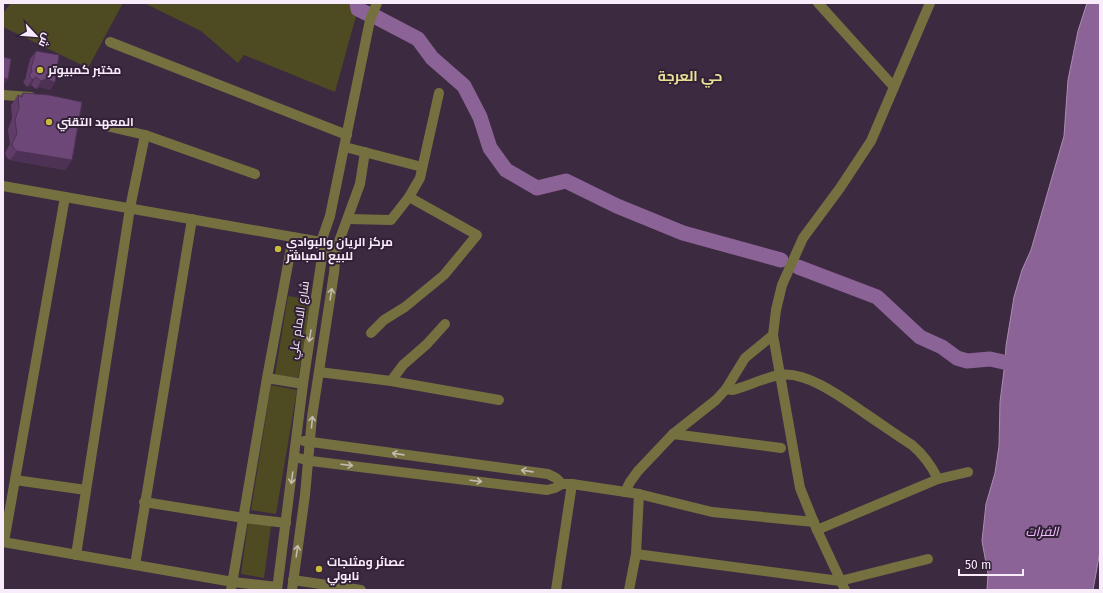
<svg xmlns="http://www.w3.org/2000/svg" width="1103" height="593" font-family="'Fira Sans',Cairo,sans-serif">
	<rect width="100%" height="100%" fill="#3c2a41"/>
	<!-- green -->
	<g fill="#4e4a21">
		<polygon points="11,3 123,3 88,68 3,27 3,13"/>
		<polygon points="144,3 357,3 358,9 335,92 244,55 238,63 201,31"/>
		<polygon points="288,296 312,300 298,378 275,375"/>
		<polygon points="271,385 297,390 276,514 251,510"/>
		<polygon points="248,523 271,526 264,578 241,574"/>
	</g>
	<!-- water -->
	<polygon fill="#8c6396" stroke="#ac8cb4" points="1087,3 1100,3 1100,551 1093,590 987,590 988,574 982,541 986,504 995,473 999,446 1000,402 1005,363 1006,346 1014,297 1022,270 1031,250 1064,136 1068,80 1078,31"/>
	<g fill="none" stroke-linecap="round" stroke-linejoin="round">
		<!-- river -->
		<g stroke="#8c6396" stroke-width="15">
			<polyline points="357,3 358,9 370,15"/>
			<polyline points="376,17 418,39 432,58 464,86 480,117 490,148 506,170 537,188 566,181 617,206 683,233 781,260"/>
			<polyline points="798,267 877,297 920,337 942,347 957,358 967,361 990,359 999,361 1025,367"/>
		</g>
		<!-- minor -->
		<g stroke="#747040" stroke-width="10">
			<polyline points="818,3 894,87"/>
			<polyline points="110,42 347,135"/>
			<polyline points="3,95 31,97"/>
			<polyline points="106,126 145,135 255,174"/>
			<polyline points="345,147 422,167"/>
			<path d="M 3,186 L 321,242 C 334,249 336,259 334,273 L 312,417 L 305,495 L 292,590"/>
			<polyline points="348,219 391,220 409,197 420,178 439,93"/>
			<polyline points="321,242 330,216 370,20 377,3"/>
			<polyline points="334,255 360,184 365,152"/>
			<polyline points="371,333 384,320 405,307 444,275 477,235 409,197"/>
			<polyline points="319,372 391,381 499,400"/>
			<polyline points="267,378 303,384"/>
			<polyline points="391,381 403,365 427,344 445,324"/>
			<path d="M 726,389 L 733,390 C 748,386 766,377 780,375 C 808,371 844,399 866,414 C 881,424 896,435 912,445 C 924,455 931,465 938,479"/>
			<polyline points="673,434 781,448"/>
			<polyline points="304,441 548,474 556,478 562,484"/>
			<polyline points="294,457 311,461 547,490 555,488 562,484 572,484 639,494 712,512 814,522"/>
			<polyline points="15,480 86,490"/>
			<polyline points="625,492 630,482 638,471 673,434 716,400 726,389 745,358 773,335"/>
			<polyline points="144,502 244,518 286,523"/>
			<polyline points="817,530 938,479 968,472"/>
			<polyline points="3,542 233,582 277,587"/>
			<polyline points="4,542 65,197"/>
			<polyline points="636,554 840,581 928,559"/>
			<polyline points="76,555 130,208 145,135"/>
			<polyline points="135,565 192,219"/>
			<polyline points="293,580 361,590"/>
			<polyline points="231,590 267,378 293,237"/>
			<polyline points="277,590 303,384 322,257 322,248 321,242"/>
			<polyline points="556,590 572,484"/>
			<polyline points="629,590 636,554 639,494"/>
			<polyline points="845,590 817,530 800,488 773,335 776,310 782,285 803,238 840,188 871,141 930,3"/>
		</g>
	</g>
	<!-- wall -->
	<g fill="#5f3d68">
		<polygon points="36,51 55,82 50,90 40,87 36,89 31,85 27,87 23,82 26,78 26,75 30,59"/>
		<polygon points="23,93 72,160 65,170 10,160 7,158 5,153 10,144 8,130 12,118 11,105 18,95 20,96"/>
	</g>
	<!-- shaded-wall -->
	<g fill="#4d3255">
		<polygon points="36,77 31,85 27,87 32,80"/>
		<polygon points="3,78 8,79 3,85"/>
		<polygon points="45,79 55,82 50,90 40,87 36,89 41,81"/>
		<polygon points="17,151 72,160 65,170 10,160"/>
	</g>
	<!-- building -->
	<g fill="#6e4779" stroke="#4d3255">
		<polygon points="36,51 59,55 55,82 45,79 41,81 36,77 32,80 29,75 32,72 31,68"/>
		<polygon points="3,57 11,59 8,79 3,78"/>
		<polygon points="23,93 49,95 82,102 72,160 17,151 14,149 12,144 17,134 15,120 19,108 18,95 22,97"/>
	</g>
	<!-- one-way arrows -->
	<defs><path id="oneway-shaft" d="M-6 0H5M1.5-3L5.5 0L1.5 3" fill="none" stroke-width="1.6" stroke-linecap="round" stroke-linejoin="round"/></defs>
	<g stroke="#c3bab0">
		<use href="#oneway-shaft" transform="translate(331 294) rotate(-81)"/>
		<use href="#oneway-shaft" transform="translate(310 336) rotate(99)"/>
		<use href="#oneway-shaft" transform="translate(312 422) rotate(-85)"/>
		<use href="#oneway-shaft" transform="translate(398 454) rotate(-172)"/>
		<use href="#oneway-shaft" transform="translate(347 465) rotate(7)"/>
		<use href="#oneway-shaft" transform="translate(527 471) rotate(-172)"/>
		<use href="#oneway-shaft" transform="translate(292 478) rotate(97)"/>
		<use href="#oneway-shaft" transform="translate(476 481) rotate(7)"/>
		<use href="#oneway-shaft" transform="translate(297 551) rotate(-82)"/>
	</g>
	<!-- markers -->
	<g fill="#c7bb3c" stroke="#322037" stroke-width="1.5">
		<circle cx="40" cy="70" r="4"/>
		<circle cx="49" cy="122" r="4"/>
		<circle cx="278" cy="249" r="4"/>
		<circle cx="319" cy="569" r="4"/>
	</g>
	<g text-anchor="middle" stroke-width="4" stroke-linejoin="round" paint-order="stroke">
		<!-- poi labels -->
		<g font-size="12" font-weight="bold" fill="#f8ecfb" stroke="#322037" text-anchor="start">
			<text x="48" y="74">مختبر كمبيوتر</text>
			<text x="57" y="126">المعهد التقني</text>
			<text x="286" y="246">مركز الريان والبوادي<tspan x="286" dy="14">للبيع المباشر</tspan></text>
			<text x="327" y="566">عصائر ومثلجات<tspan x="327" dy="14">نابولي</tspan></text>
		</g>
		<!-- street labels -->
		<g font-size="12" fill="#f8ecfb" stroke="#322037">
			<text transform="translate(299 320) rotate(-81)" y="4">شارع الامام علي</text>
		</g>
		<!-- water labels -->
		<g font-size="13" font-style="italic" fill="#f0c0fc" stroke="#322037">
			<text x="1042" y="536">الفرات</text>
		</g>
		<!-- quarter labels -->
		<g font-size="14" font-weight="bold" fill="#e9e293" stroke="#322037">
			<text x="690" y="81">حي العرجة</text>
		</g>
	</g>
	<!-- border -->
	<rect width="1103" height="593" fill="none" stroke="#f8ecfb" stroke-width="8"/>
	<!-- north arrow -->
	<g transform="translate(36 36) rotate(116)" stroke="#322037" stroke-width="3" paint-order="stroke">
	<path d="M0-3L7 15L0 10L-7 15Z" fill="#f8ecfb"/>
	<text y="-6" font-size="11" font-weight="bold" text-anchor="middle" fill="#f8ecfb">ش</text>
	</g>
	<!-- scale -->
	<path d="M959 569v6h64v-6" fill="none" stroke="#f8ecfb" stroke-width="2"/>
	<text x="965" y="569" font-size="12" fill="#f8ecfb" stroke="#322037" stroke-width="3" paint-order="stroke">50 m</text>
</svg>
